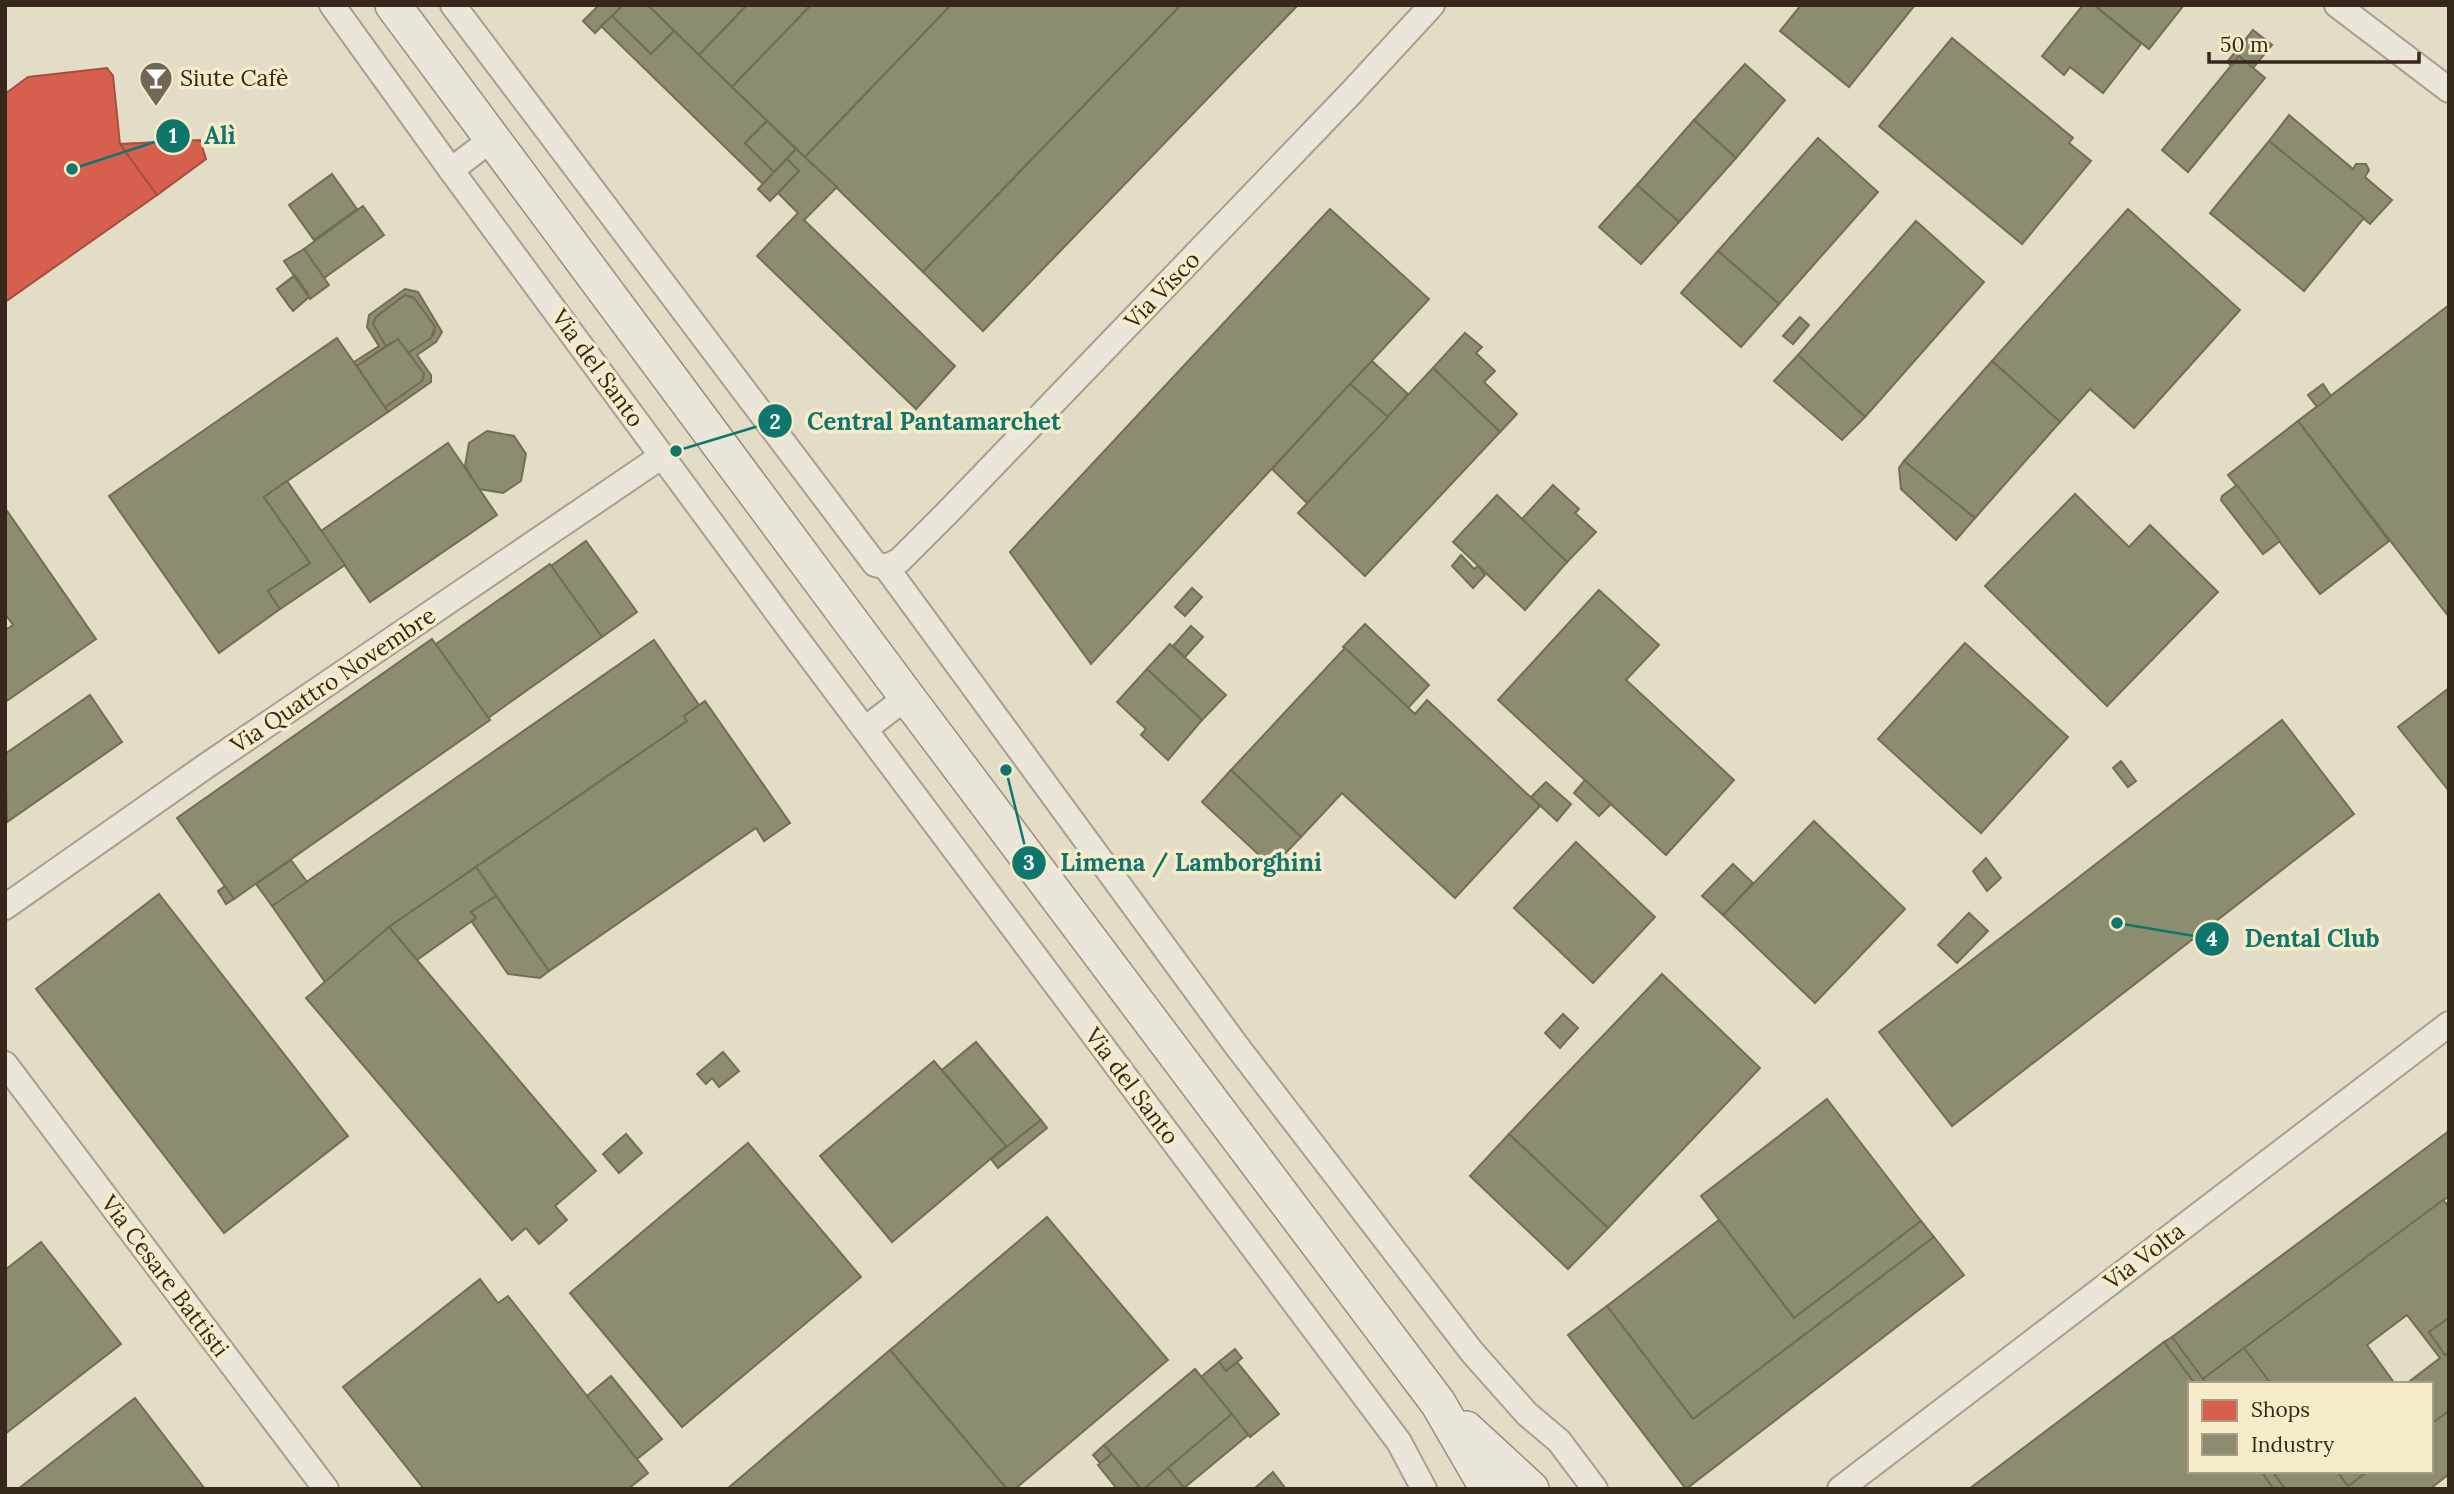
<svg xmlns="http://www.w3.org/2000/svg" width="2454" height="1494" font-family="Lora,serif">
	<rect width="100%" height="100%" fill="#e3dcc6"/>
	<!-- shops -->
	<g fill="#d6604d" stroke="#a64f3e" stroke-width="2">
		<polygon points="107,68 113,76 120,144 157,195 5,302 5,94 28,77"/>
		<polygon points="200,140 206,159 157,195 120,144"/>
	</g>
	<!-- industry -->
	<g fill="#8c8c6e" stroke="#726e55" stroke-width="2">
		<polygon points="599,5 623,5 595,33 583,21"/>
		<polygon points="623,5 648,5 674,31 651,54 612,16"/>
		<polygon points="648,5 747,5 699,55"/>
		<polygon points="747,5 811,5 732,87 699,55"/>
		<polygon points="811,5 951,5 805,157 732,87"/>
		<polygon points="951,5 1181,5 923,272 805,157"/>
		<polygon points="1181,5 1298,5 983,331 923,272"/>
		<polygon points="1801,5 1915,5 1849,87 1780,31"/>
		<polygon points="2083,5 2094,5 2141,44 2103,93 2070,67 2064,75 2042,56"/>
		<polygon points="2094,5 2184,5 2149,49"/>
		<polygon points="612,16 651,54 674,31 767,121 745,143 774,172 763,184 601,26"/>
		<polygon points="2253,30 2272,45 2253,68 2239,56 2232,66 2227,62"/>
		<polygon points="1952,38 2073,138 2069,143 2091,161 2022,244 1879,126"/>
		<polygon points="2239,56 2265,78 2188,172 2162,150"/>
		<polygon points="1745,64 1785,100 1736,158 1694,120"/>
		<polygon points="2289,115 2353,169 2356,164 2366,164 2369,170 2365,177 2392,200 2370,224 2269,141"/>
		<polygon points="1694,120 1736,158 1679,222 1637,185"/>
		<polygon points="767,121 796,149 774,172 745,143"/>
		<polygon points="1818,138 1878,192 1779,304 1718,251"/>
		<polygon points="2269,141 2364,218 2304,291 2210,213"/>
		<polygon points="796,149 837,187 804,220 955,366 916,409 757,256 798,213 778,193 799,171 787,159"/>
		<polygon points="787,159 799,171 770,201 758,189"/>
		<polygon points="332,174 357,209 314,240 289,205"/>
		<polygon points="1637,185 1679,222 1641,264 1599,227"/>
		<polygon points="363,206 384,235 324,278 304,249"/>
		<polygon points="1330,209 1429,299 1091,664 1010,552"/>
		<polygon points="2128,209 2240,310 2134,428 2090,389 2060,422 1992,361"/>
		<polygon points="1916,221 1984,282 1865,417 1798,355"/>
		<polygon points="304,249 329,285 310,299 284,261"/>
		<polygon points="1718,251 1779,304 1741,347 1681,293"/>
		<polygon points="295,275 308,294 290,307 277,289"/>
		<polygon points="294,276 309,297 293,311 277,289"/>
		<polygon points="405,289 418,292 442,332 436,342 417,355 431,375 431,382 388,412 385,407 422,381 424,374 408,353 434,334 435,327 414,298 405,295 376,317 373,324 386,346 357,366 354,362 379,346 367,327 369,315"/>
		<polygon points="405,295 414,298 435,327 431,338 408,353 398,339 386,346 373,324 376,317"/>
		<polygon points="2449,305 2449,617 2298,421"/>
		<polygon points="1800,317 1809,325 1793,344 1783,336"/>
		<polygon points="1465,333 1482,347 1476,353 1495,371 1484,382 1517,414 1500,432 1433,368"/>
		<polygon points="337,338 388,412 264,497 310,563 268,591 280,609 219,653 109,496"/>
		<polygon points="398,339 424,374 422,381 385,407 357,366"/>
		<polygon points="1798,355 1865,417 1842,440 1774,381"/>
		<polygon points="1372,361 1408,394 1388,417 1350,384"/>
		<polygon points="1992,361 2060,422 1975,518 1904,461"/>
		<polygon points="1433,368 1500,432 1365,576 1298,513"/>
		<polygon points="1350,384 1388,417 1307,503 1272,469"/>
		<polygon points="2323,384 2331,396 2317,407 2308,395"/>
		<polygon points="2298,421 2389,541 2320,594 2228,475"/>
		<polygon points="487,431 514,436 526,454 521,481 503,493 479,489 465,466 469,443"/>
		<polygon points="448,443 497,515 370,602 321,531"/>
		<polygon points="1904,461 1975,518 1956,540 1901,489 1899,468"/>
		<polygon points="287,481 345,565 280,609 268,591 310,563 264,497"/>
		<polygon points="1553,485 1579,509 1575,513 1596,532 1567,562 1522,519"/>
		<polygon points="2237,485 2280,541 2263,554 2221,500 2222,496"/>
		<polygon points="2075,494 2129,547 2150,525 2218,592 2107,706 1985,586"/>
		<polygon points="1497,495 1567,562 1525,610 1453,542"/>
		<polygon points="5,508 96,639 5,702 5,630 13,625 5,614"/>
		<polygon points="586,541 637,612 602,637 551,566"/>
		<polygon points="1461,555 1474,569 1478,566 1485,575 1473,588 1452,566"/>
		<polygon points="550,564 602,637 488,718 436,644"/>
		<polygon points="1192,588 1202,597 1185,616 1175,607"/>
		<polygon points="1599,590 1659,645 1626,680 1734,780 1666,855 1498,700"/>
		<polygon points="1365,624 1429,685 1408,708 1343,647"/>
		<polygon points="1191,626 1203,637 1185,657 1173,646"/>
		<polygon points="432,639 490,720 234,899 177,818"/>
		<polygon points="654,640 699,705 684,716 687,721 389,927 325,982 272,906"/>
		<polygon points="1965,643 2068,737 1981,833 1878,739"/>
		<polygon points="1170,644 1226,695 1202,720 1147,669"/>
		<polygon points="1345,648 1415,714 1427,700 1540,806 1455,898 1342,793 1301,837 1231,770"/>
		<polygon points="1147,669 1202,720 1168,760 1141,735 1146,729 1117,702"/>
		<polygon points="2449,688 2449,791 2398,727"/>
		<polygon points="90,695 122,742 7,822 5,754"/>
		<polygon points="705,701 790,823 764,841 756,828 549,971 476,867 687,721 684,716"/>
		<polygon points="2282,720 2354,814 1952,1126 1879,1032"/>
		<polygon points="2121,761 2136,781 2128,787 2113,768"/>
		<polygon points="1231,770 1301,837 1272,867 1202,802"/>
		<polygon points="1585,780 1611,804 1599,816 1574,793"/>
		<polygon points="1546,782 1571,804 1557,821 1531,797"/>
		<polygon points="1814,821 1905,909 1815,1003 1723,915"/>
		<polygon points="1576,842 1655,917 1593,983 1514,908"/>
		<polygon points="1986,858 2001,878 1987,891 1973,871"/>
		<polygon points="291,860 307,882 272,906 256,884"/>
		<polygon points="1733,864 1753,883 1723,915 1702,896"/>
		<polygon points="476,867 496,896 471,912 476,918 417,960 389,927"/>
		<polygon points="225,886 234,899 226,904 218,891"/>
		<polygon points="159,894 348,1136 224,1233 36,989"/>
		<polygon points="496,896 549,971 540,978 508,974 472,922 476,918 471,912"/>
		<polygon points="1969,913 1988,931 1957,963 1938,945"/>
		<polygon points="389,927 596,1171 555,1206 567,1220 539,1244 526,1228 512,1240 306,998"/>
		<polygon points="1662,974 1760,1068 1608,1228 1509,1134"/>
		<polygon points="1563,1014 1578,1028 1560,1048 1545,1033"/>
		<polygon points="976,1042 1041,1120 1007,1148 942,1070"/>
		<polygon points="723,1052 739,1071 719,1087 712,1078 706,1084 697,1074"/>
		<polygon points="934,1061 1006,1146 892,1242 820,1156"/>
		<polygon points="1827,1099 1921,1221 1794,1318 1701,1196"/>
		<polygon points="1041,1120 1047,1128 998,1168 991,1159"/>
		<polygon points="2449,1131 2449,1196 2203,1379 2172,1337"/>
		<polygon points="626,1134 642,1153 619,1173 603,1154"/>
		<polygon points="1509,1134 1608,1228 1568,1269 1470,1176"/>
		<polygon points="748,1143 861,1277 682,1427 570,1293"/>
		<polygon points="2443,1200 2449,1207 2449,1318 2429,1332 2445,1355 2449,1352 2449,1411 2431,1424 2431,1384 2406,1384 2440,1358 2407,1315 2367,1345 2395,1384 2271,1384 2244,1348"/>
		<polygon points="1047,1217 1168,1360 1015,1489 1007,1489 890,1350"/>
		<polygon points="1719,1220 1794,1318 1921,1221 1934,1237 1693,1419 1607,1306"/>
		<polygon points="1934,1237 1964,1275 1686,1489 1568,1335 1607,1306 1693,1419"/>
		<polygon points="41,1242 121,1344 5,1434 5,1270"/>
		<polygon points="480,1279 498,1303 508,1296 648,1473 628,1489 424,1489 343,1387"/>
		<polygon points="2449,1318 2449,1352 2445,1355 2429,1332"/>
		<polygon points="2172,1337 2203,1379 2207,1384 2195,1384 2164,1342"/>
		<polygon points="2164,1342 2195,1384 2190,1384 2190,1471 2261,1471 2274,1489 1969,1489"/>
		<polygon points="2244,1348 2271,1384 2207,1384 2203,1379"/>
		<polygon points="1235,1349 1242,1358 1226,1371 1219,1362"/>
		<polygon points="890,1350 1007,1489 727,1489"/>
		<polygon points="1219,1362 1226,1371 1237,1362 1279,1414 1250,1437 1201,1377"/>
		<polygon points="1195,1369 1232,1414 1144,1489 1141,1489 1104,1445"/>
		<polygon points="611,1376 662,1439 637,1459 587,1396"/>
		<polygon points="135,1398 205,1489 18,1489"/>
		<polygon points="2449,1411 2449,1474 2430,1489 2285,1489 2272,1471 2337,1471 2348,1486 2368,1471 2431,1471 2431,1424"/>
		<polygon points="1232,1414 1248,1435 1184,1488 1168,1468"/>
		<polygon points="1104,1445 1112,1454 1100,1463 1093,1455"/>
		<polygon points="1112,1454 1141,1489 1117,1489 1098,1465"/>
		<polygon points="1168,1468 1185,1489 1144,1489"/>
		<polygon points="2261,1471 2272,1471 2285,1489 2274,1489"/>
		<polygon points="2337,1471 2368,1471 2348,1486"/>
		<polygon points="1273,1472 1286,1489 1254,1489"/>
	</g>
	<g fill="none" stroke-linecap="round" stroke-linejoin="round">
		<defs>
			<g id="street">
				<polyline points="332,5 451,170 791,631 1399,1442 1424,1489"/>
				<polyline points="453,5 875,564 886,567"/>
				<polyline points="2337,5 2449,90"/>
				<polyline points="451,170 492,139"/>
				<polyline points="886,567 1236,1045 1472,1352 1527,1414 1559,1441 1595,1489"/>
				<polyline points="886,567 899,561 948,512 1350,94 1432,5"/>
				<polyline points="865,729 907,697"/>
				<polyline points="5,907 206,766 662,456"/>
				<polyline points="5,1064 326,1489"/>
				<polyline points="1840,1489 2449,1024"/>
			</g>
			<g id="secondary">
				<polyline points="393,5 907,697 1438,1403 1488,1489"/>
				<polyline points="1466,1429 1531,1489"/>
			</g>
		</defs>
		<!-- street casing -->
		<use href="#street" stroke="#a7a090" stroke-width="28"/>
		<!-- secondary casing -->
		<use href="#secondary" stroke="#979081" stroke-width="38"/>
		<!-- street -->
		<use href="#street" stroke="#eae6d9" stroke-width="24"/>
		<!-- secondary -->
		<use href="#secondary" stroke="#eae6d9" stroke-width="35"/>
	</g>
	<!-- icons -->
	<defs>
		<symbol id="bar-pin" viewBox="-11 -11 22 30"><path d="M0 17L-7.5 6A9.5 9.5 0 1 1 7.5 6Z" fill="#726756" stroke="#f6ecca"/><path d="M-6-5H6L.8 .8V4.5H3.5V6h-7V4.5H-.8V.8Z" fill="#fff"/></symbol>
	</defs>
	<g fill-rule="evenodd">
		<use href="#bar-pin" x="137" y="59" width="38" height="52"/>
	</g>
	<g text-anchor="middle" stroke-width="7" stroke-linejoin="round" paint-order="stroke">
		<!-- poi labels -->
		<g font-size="23" fill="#35281a" stroke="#f6ecca" text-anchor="start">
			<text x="180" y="86">Siute Cafè</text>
		</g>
		<!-- street labels -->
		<g font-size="23" fill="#35281a" stroke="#f6ecca">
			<text transform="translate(1162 290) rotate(-46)" y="8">Via Visco</text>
			<text transform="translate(598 368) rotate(54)" y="8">Via del Santo</text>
			<text transform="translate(333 680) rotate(-34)" y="8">Via Quattro Novembre</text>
			<text transform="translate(1132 1086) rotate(53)" y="8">Via del Santo</text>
			<text transform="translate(2144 1256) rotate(-37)" y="8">Via Volta</text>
			<text transform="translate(165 1276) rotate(53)" y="8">Via Cesare Battisti</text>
		</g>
	</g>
	<!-- callouts -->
	<path fill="none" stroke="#0f766e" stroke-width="2.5" d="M72 169L173 136M676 451L775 421M1006 770L1029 863M2117 923L2212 939"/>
	<g fill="#0f766e" stroke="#f6ecca" stroke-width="2.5">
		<circle cx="72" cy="169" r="7"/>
		<circle cx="676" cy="451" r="7"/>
		<circle cx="1006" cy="770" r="7"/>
		<circle cx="2117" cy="923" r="7"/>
		<circle cx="173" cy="136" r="18"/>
		<circle cx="775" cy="421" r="18"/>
		<circle cx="1029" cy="863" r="18"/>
		<circle cx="2212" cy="939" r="18"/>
	</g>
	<g font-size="21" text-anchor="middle" font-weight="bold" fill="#fff">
		<text x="173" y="143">1</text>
		<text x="775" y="429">2</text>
		<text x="1029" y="870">3</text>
		<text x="2212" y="946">4</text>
	</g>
	<g font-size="24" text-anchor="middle" font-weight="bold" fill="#0f766e" stroke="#f6ecca" stroke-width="7" stroke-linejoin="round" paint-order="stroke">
		<text x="220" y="144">Alì</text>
		<text x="934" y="430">Central Pantamarchet</text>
		<text x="1191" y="871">Limena / Lamborghini</text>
		<text x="2312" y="947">Dental Club</text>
	</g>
	<!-- border -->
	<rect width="2454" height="1494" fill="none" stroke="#35281a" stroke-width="14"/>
	<!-- legend -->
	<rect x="2188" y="1382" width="245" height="91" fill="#f6ecca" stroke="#a99e84" stroke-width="2"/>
	<rect x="2202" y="1400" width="35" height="21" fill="#d6604d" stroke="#a99e84" stroke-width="2"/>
	<text x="2251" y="1417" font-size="21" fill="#35281a">Shops</text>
	<rect x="2202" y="1434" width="35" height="21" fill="#8c8c6e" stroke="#a99e84" stroke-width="2"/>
	<text x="2251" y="1452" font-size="21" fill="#35281a">Industry</text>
	<!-- scale -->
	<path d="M2209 52v10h210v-10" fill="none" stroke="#35281a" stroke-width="3.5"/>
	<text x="2220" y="52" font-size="21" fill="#35281a" stroke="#f6ecca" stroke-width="5" paint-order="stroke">50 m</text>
</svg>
